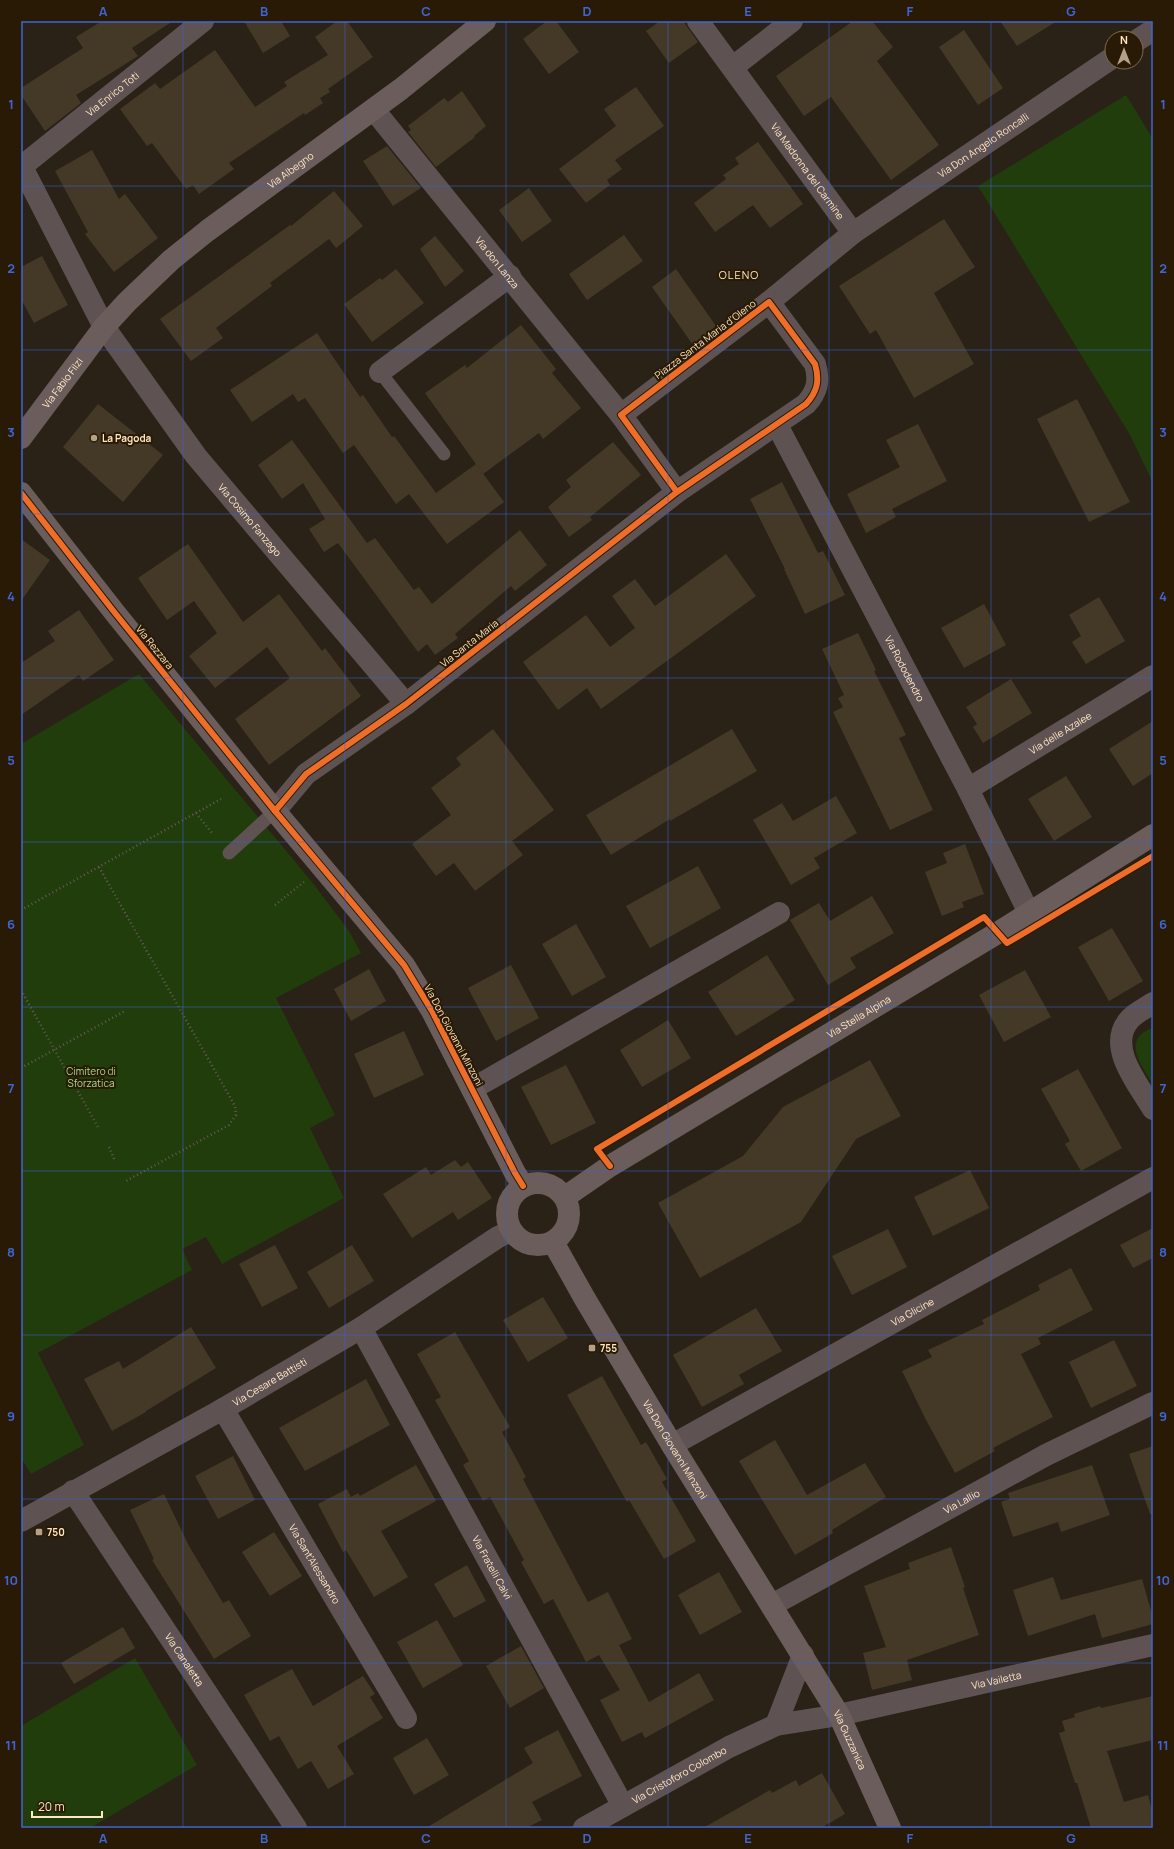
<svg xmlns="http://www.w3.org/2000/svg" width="1174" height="1849" font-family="Manrope,sans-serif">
	<rect width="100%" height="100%" fill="#2a2216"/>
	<!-- green -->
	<g fill="#213d0c">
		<polygon points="1126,95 1153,139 1153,483 1130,435 978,186"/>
		<polygon points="139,674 312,882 349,931 361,953 276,998 335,1115 310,1128 344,1198 222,1264 206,1237 182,1249 192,1270 38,1353 84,1445 31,1474 21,1458 21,744"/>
		<path d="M 1153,1027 L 1153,1085 C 1147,1073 1129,1052 1138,1038 C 1141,1033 1148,1030 1153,1027 Z"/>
		<polygon points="135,1658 197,1765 90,1828 21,1828 21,1726"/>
	</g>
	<!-- building -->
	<g fill="#443927">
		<polygon points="102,21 173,21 132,48 138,56 76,95 81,103 45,131 21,95 21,88 83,48 76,37"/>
		<polygon points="244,21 281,21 290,36 263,53"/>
		<polygon points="337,21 347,21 373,57 328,89 330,92 320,98 323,103 305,115 304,113 229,163 234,169 199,194 193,185 186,189 152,143 147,146 120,109 155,83 160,89 215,50 255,107 287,86 284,82 328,55 315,37"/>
		<polygon points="547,21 556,21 579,52 549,74 523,39"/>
		<polygon points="660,21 683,21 698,42 669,63 646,31"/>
		<polygon points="853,21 872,21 893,47 877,61 939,145 891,180 831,97 804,116 776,76"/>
		<polygon points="1000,21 1057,21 1017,46"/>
		<polygon points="964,30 1003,88 978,105 939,47"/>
		<polygon points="636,87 664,126 615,160 622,169 607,180 610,185 586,203 559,169 616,126 604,109"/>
		<polygon points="462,91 486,126 474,136 475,137 436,167 408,132 411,130 408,126 444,98 448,102"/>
		<polygon points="758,142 803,204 770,228 753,205 715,232 694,203 726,179 723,175 739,164 735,158"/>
		<polygon points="387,146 421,188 393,206 363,161"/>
		<polygon points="92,150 119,199 125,194 158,238 114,272 85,234 88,232 55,171"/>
		<polygon points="529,188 552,221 522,242 499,210"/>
		<polygon points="334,191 363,226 336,248 329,239 270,283 272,286 216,328 223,338 191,361 160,319 290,225 291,226"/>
		<polygon points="944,219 975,267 934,293 974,364 914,398 876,330 870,334 839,286"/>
		<polygon points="624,235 643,261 587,300 569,274"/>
		<polygon points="435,236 464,271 445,287 420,249"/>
		<polygon points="42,256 68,305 34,323 21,299 21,267"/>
		<polygon points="396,269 424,303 372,342 344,304 380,278 382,280"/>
		<polygon points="676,269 716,326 693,345 652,287"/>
		<polygon points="521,325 556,369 552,373 581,408 543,439 539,433 483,474 425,393 465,365 467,368"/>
		<polygon points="317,333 360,397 363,395 392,437 394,436 436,493 476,464 504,502 447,544 409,494 396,504 354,445 343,453 305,398 298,402 293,394 252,422 230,390"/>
		<polygon points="1077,399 1130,502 1089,522 1037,419"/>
		<polygon points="98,404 163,455 123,502 63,447"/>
		<polygon points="918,424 947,481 892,509 896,517 866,533 847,494 900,467 886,440"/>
		<polygon points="292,440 367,543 375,538 414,590 419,587 432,604 520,530 547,565 515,591 511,586 455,634 458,638 435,655 427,644 418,652 338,543 324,552 309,529 325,519 303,483 282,499 258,465"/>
		<polygon points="613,442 641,475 590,517 592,520 569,537 548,507 571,487 566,480"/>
		<polygon points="782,482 818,553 823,551 845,595 805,614 784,569 785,569 750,499"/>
		<polygon points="21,539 50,560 21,601"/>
		<polygon points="188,544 243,622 279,594 322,651 325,648 361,696 269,765 235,719 290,678 267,647 215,688 189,656 217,633 194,601 167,620 138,578"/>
		<polygon points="726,554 756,596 601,709 587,688 558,710 523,662 586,615 610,647 635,628 612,596 635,579 655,606"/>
		<polygon points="1099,597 1125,641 1086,664 1072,642 1081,636 1069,615"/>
		<polygon points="984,604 1006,645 964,668 941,628"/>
		<polygon points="79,610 114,660 83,681 79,675 21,715 21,663 55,641 48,631"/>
		<polygon points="858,633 876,670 874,671 906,735 899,738 933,810 890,830 833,712 843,707 838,698 844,695 822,649"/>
		<polygon points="1011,679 1032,713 983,743 973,727 977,724 966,707"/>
		<polygon points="1153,721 1153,773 1133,786 1109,749"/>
		<polygon points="493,729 554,810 512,841 523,855 475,891 454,863 436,876 412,844 451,815 431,788 461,765 456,758"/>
		<polygon points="732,729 757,771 670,821 670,819 611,855 586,815"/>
		<polygon points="1066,776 1092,817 1054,841 1028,799"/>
		<polygon points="836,796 857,833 814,858 820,868 791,885 753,820 782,803 793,821"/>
		<polygon points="965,844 984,894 962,902 964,907 942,916 925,872 947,863 943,853"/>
		<polygon points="698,866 721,908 650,948 626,906"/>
		<polygon points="872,896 894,933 850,958 856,968 828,985 790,920 819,903 830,921"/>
		<polygon points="576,924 606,977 572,996 542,944"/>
		<polygon points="1112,928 1143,981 1109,1001 1078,947"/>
		<polygon points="767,955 795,1000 736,1036 708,992"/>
		<polygon points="511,965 539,1018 496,1041 468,988"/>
		<polygon points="369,969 386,1001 351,1021 334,989"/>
		<polygon points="1025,970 1051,1017 1004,1042 979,995"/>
		<polygon points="668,1020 691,1058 642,1087 620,1050"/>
		<polygon points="404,1031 424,1075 374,1098 354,1054"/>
		<polygon points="870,1060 901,1116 856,1139 801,1222 700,1278 658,1203 743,1156 783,1107"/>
		<polygon points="566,1065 596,1123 551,1145 521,1087"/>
		<polygon points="1078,1069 1122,1148 1081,1171 1065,1144 1070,1141 1041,1089"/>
		<polygon points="455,1160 461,1167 468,1162 492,1198 458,1220 453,1212 412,1238 383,1194 426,1167 431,1175"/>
		<polygon points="970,1170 989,1208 933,1236 914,1197"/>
		<polygon points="1153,1228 1153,1258 1133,1268 1120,1245"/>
		<polygon points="888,1229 907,1267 852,1295 832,1256"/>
		<polygon points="275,1245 298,1288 262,1307 239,1264"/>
		<polygon points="352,1245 374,1281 329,1308 307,1272"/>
		<polygon points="1071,1268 1093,1310 1038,1338 1041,1344 1021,1354 1053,1417 993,1448 995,1451 955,1473 926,1420 902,1371 932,1357 928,1350 984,1324 982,1320 1040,1290 1038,1285"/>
		<polygon points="543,1297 568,1338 528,1362 503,1320"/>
		<polygon points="756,1308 782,1351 739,1375 744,1384 702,1407 673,1355"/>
		<polygon points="191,1327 216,1368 146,1411 146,1412 112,1431 84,1379 119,1361 123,1369"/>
		<polygon points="455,1332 510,1427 502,1432 526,1477 523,1479 588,1602 608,1592 632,1639 619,1645 649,1702 699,1673 714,1700 645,1738 642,1732 622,1742 600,1700 620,1690 599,1655 586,1662 553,1599 544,1604 521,1562 524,1560 490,1497 483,1501 463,1465 469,1461 435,1400 441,1397 417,1354"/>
		<polygon points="1114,1340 1137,1386 1091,1408 1069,1362"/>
		<polygon points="602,1376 641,1445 646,1442 667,1479 662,1482 696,1541 664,1559 629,1500 627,1502 567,1395"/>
		<polygon points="366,1379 390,1425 305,1471 279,1428"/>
		<polygon points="775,1440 807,1495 865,1463 886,1497 832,1530 833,1533 795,1555 739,1461"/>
		<polygon points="1153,1446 1153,1514 1150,1514 1129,1454"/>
		<polygon points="233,1456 255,1500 218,1519 195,1476"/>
		<polygon points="416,1465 436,1501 381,1531 408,1577 374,1597 346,1550 343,1552 318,1504 347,1489 351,1497 358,1493 360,1496"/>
		<polygon points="1092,1465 1110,1515 1061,1532 1058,1522 1013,1537 1001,1502 1010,1499 1008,1493"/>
		<polygon points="164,1494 189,1546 223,1603 229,1600 251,1636 214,1659 152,1560 154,1559 130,1510"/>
		<polygon points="274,1532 302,1576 270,1596 242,1552"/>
		<polygon points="951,1547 965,1587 963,1588 979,1635 907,1660 912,1680 872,1690 863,1653 886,1647 864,1586 910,1569 908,1563"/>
		<polygon points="467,1565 486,1601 454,1618 434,1584"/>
		<polygon points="719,1572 742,1612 700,1635 678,1595"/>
		<polygon points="1053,1577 1061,1600 1142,1579 1153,1618 1153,1624 1102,1638 1095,1614 1028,1636 1013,1590"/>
		<polygon points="437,1620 463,1665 423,1688 397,1642"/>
		<polygon points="123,1627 135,1648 74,1684 61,1663"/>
		<polygon points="521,1646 544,1688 510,1708 486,1666"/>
		<polygon points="292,1669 313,1706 363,1676 375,1694 370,1697 383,1718 337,1746 354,1774 328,1789 311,1761 298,1769 279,1736 270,1741 244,1695"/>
		<polygon points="1153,1696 1153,1740 1107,1751 1124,1802 1148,1795 1153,1814 1153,1828 1091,1828 1077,1783 1075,1783 1059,1733 1065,1731 1062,1721 1075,1717 1074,1714 1100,1706 1101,1708"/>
		<polygon points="558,1730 582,1776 532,1802 542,1820 526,1828 426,1828 533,1763 524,1748"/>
		<polygon points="427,1738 449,1775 414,1795 393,1758"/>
		<polygon points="822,1773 845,1814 821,1828 703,1828 770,1790 772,1793 796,1780 799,1786"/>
	</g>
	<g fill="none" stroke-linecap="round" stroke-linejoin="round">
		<!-- path -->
		<g stroke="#645a56" stroke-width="2.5" stroke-dasharray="1 3" stroke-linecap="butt">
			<polyline points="196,813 212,833"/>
			<polyline points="99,867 235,1106 236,1115 229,1125 126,1181"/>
			<polyline points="275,905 304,882"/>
			<polyline points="21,910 221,799"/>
			<polyline points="21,990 99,1129"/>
			<polyline points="21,1068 125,1011"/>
			<polyline points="109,1147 115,1161"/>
		</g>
		<!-- lane -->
		<g stroke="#5e5252" stroke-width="13">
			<polyline points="380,372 444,454"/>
			<polyline points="229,853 275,811"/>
		</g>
		<!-- street -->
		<g stroke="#5e5252" stroke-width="22">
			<path id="s1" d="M 698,21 L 853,233 L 769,302"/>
			<polyline points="1136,41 1153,30"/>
			<polyline points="733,67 792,21"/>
			<path id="s2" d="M 374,110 L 621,415"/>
			<path id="s3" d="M 21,165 L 104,327 L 196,456 L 406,704"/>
			<path id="s4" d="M 21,167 L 203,21"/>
			<path id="s5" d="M 853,233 L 1112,58"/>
			<polyline points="380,372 510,276"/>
			<path id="s6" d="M 777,425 L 968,789 L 1029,913"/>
			<path id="s7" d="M 968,789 L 1153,676"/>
			<path d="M 275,811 L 306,774 L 406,704 L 677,492 L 806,404 C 817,392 820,381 815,364 L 769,302 L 621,415 L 677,492"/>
			<path d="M 1153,1003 C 1146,1008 1136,1012 1130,1019 C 1105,1046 1139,1085 1153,1109"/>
			<polyline points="472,1089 779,913"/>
			<path id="s8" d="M 361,1328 L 623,1806"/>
			<path id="s9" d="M 223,1409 L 406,1718"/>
			<path id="s10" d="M 672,1445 L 1153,1178"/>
			<path id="s11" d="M 73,1491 L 296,1828"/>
			<path id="s12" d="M 21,1521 L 223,1409 L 361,1328 L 498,1237 L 511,1231"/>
			<path id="s13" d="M 772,1605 L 1046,1455 L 1153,1403"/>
			<polyline points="776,1725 803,1655"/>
			<path id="s14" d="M 584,1828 L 729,1747 L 776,1725 L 839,1715 L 1153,1645"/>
		</g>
		<!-- secondary -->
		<g stroke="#6a5d5b" stroke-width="22">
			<path id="s15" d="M 21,438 L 104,327 L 127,302 L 171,260 L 207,231 L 401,89 L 485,21"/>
			<polyline points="21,493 115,613 275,811 404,965 432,1011 515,1173 523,1186"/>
			<circle cx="538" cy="1214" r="31"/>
			<path id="s16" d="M 565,1197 L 610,1166 L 999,932 L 1153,835"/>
			<path id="s17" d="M 553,1242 L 585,1299 L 672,1445 L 839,1715 L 890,1828"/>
		</g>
		<defs>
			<g id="cycleway">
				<polyline points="21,493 115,613 275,811 404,965 432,1011 515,1173 523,1186"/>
				<path d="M 275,811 L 306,774 L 406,704 L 677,492 L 806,404 C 817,392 820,381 815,364 L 769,302 L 621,415 L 677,492"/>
				<polyline points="610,1166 597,1149 984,917 1007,943 1153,856"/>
			</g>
		</defs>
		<!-- cycleway casing -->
		<use href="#cycleway" stroke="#281a04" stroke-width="8"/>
		<!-- cycleway -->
		<use href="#cycleway" stroke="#ee6e29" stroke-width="6"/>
	</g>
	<!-- grid -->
	<path fill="none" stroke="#3f65d5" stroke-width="1" stroke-opacity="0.55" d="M 183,21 L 183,1828M 345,21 L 345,1828M 506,21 L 506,1828M 668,21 L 668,1828M 829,21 L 829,1828M 991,21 L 991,1828M 21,186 L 1153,186M 21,350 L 1153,350M 21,514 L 1153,514M 21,678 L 1153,678M 21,842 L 1153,842M 21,1007 L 1153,1007M 21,1171 L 1153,1171M 21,1335 L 1153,1335M 21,1499 L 1153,1499M 21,1663 L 1153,1663"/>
	<!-- markers -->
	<g fill="#b4a187" stroke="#281a04" stroke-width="1.5">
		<circle cx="94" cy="438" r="4"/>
		<rect x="588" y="1344" width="8" height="8" rx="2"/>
		<rect x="35" y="1528" width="8" height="8" rx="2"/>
	</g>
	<g text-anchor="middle" stroke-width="4" stroke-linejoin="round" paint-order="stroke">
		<!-- street labels -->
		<g font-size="10" fill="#ffe6c4" stroke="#281a04">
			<text dy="4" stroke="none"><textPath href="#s4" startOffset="117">Via Enrico Toti</textPath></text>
			<text dy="4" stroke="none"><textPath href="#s5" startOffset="157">Via Don Angelo Roncalli</textPath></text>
			<text dy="4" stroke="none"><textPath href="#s15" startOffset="383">Via Albegno</textPath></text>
			<text dy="4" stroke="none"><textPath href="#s1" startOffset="186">Via Madonna del Carmine</textPath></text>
			<text dy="4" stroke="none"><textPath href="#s2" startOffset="196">Via don Lanza</textPath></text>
			<text transform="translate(705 339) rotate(-37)" y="4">Piazza Santa Maria d'Oleno</text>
			<text dy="4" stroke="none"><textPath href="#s15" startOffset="69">Via Fabio Filzi</textPath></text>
			<text dy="4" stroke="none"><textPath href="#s3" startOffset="424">Via Cosimo Fanzago</textPath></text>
			<text transform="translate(469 643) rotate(-38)" y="4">Via Santa Maria</text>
			<text transform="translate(155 647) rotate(51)" y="4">Via Rezzara</text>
			<text dy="4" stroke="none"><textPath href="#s6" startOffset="275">Via Rododendro</textPath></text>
			<text dy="4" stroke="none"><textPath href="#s7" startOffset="108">Via delle Azalee</textPath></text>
			<text dy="4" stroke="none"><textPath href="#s16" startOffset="345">Via Stella Alpina</textPath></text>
			<text transform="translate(454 1035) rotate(62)" y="4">Via Don Giovanni Minzoni</text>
			<text dy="4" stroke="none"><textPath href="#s10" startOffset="275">Via Glicine</textPath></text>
			<text dy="4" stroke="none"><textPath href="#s12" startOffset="285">Via Cesare Battisti</textPath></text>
			<text dy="4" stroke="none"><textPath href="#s17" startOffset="241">Via Don Giovanni Minzoni</textPath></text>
			<text dy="4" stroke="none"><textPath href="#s13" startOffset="216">Via Lallio</textPath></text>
			<text dy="4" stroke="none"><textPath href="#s9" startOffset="180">Via Sant'Alessandro</textPath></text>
			<text dy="4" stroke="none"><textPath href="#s8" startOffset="273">Via Fratelli Calvi</textPath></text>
			<text dy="4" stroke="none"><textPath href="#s11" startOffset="202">Via Canaletta</textPath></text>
			<text dy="4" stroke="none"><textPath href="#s14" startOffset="443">Via Vailetta</textPath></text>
			<text dy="4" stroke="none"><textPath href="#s17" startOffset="580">Via Guzzanica</textPath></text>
			<text dy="4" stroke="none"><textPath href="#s14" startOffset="109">Via Cristoforo Colombo</textPath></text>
		</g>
		<!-- poi labels -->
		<g font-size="10" font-weight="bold" fill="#ffe6c4" stroke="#281a04" text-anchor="start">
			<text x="102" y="442">La Pagoda</text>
			<text x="600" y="1352">755</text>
			<text x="47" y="1536">750</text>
		</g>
		<!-- park labels -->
		<g font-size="10" fill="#a5dc8b" stroke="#281a04">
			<text x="91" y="1075">Cimitero di<tspan x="91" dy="12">Sforzatica</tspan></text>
		</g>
		<!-- neighbourhood labels -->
		<g font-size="11" letter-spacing="1" fill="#ffe6c4" stroke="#281a04">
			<text x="739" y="279">OLENO</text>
		</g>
	</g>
	<!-- border -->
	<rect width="1174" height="1849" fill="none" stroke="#281a04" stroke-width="44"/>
	<!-- north arrow -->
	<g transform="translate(1124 50)"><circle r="19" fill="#281a04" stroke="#7e6c51"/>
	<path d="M0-3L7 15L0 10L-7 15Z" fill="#b4a187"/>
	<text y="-6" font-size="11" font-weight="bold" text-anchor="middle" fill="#ffe6c4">N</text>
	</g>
	<!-- scale -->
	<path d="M32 1811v6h70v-6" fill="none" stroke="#ffe6c4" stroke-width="2"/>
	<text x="38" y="1811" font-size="12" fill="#ffe6c4" stroke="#281a04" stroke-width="3" paint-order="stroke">20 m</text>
	<rect x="22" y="22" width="1130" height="1805" fill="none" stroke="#3f65d5" stroke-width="1.5"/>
	<g font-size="13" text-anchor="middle" font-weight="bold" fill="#3f65d5">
		<text x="103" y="16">A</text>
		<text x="264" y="16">B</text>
		<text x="426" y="16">C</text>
		<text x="587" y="16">D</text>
		<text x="748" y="16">E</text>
		<text x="910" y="16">F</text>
		<text x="1071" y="16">G</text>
		<text x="11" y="109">1</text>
		<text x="1163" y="109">1</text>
		<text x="11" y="273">2</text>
		<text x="1163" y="273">2</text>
		<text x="11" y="437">3</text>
		<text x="1163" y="437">3</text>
		<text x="11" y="601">4</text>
		<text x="1163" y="601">4</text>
		<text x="11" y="765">5</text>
		<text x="1163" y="765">5</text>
		<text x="11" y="929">6</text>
		<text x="1163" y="929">6</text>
		<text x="11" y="1093">7</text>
		<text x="1163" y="1093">7</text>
		<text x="11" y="1257">8</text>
		<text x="1163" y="1257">8</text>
		<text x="11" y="1421">9</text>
		<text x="1163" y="1421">9</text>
		<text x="11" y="1585">10</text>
		<text x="1163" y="1585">10</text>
		<text x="11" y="1750">11</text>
		<text x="1163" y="1750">11</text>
		<text x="103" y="1843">A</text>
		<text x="264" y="1843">B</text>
		<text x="426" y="1843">C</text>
		<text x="587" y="1843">D</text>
		<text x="748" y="1843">E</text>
		<text x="910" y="1843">F</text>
		<text x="1071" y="1843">G</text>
	</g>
</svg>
